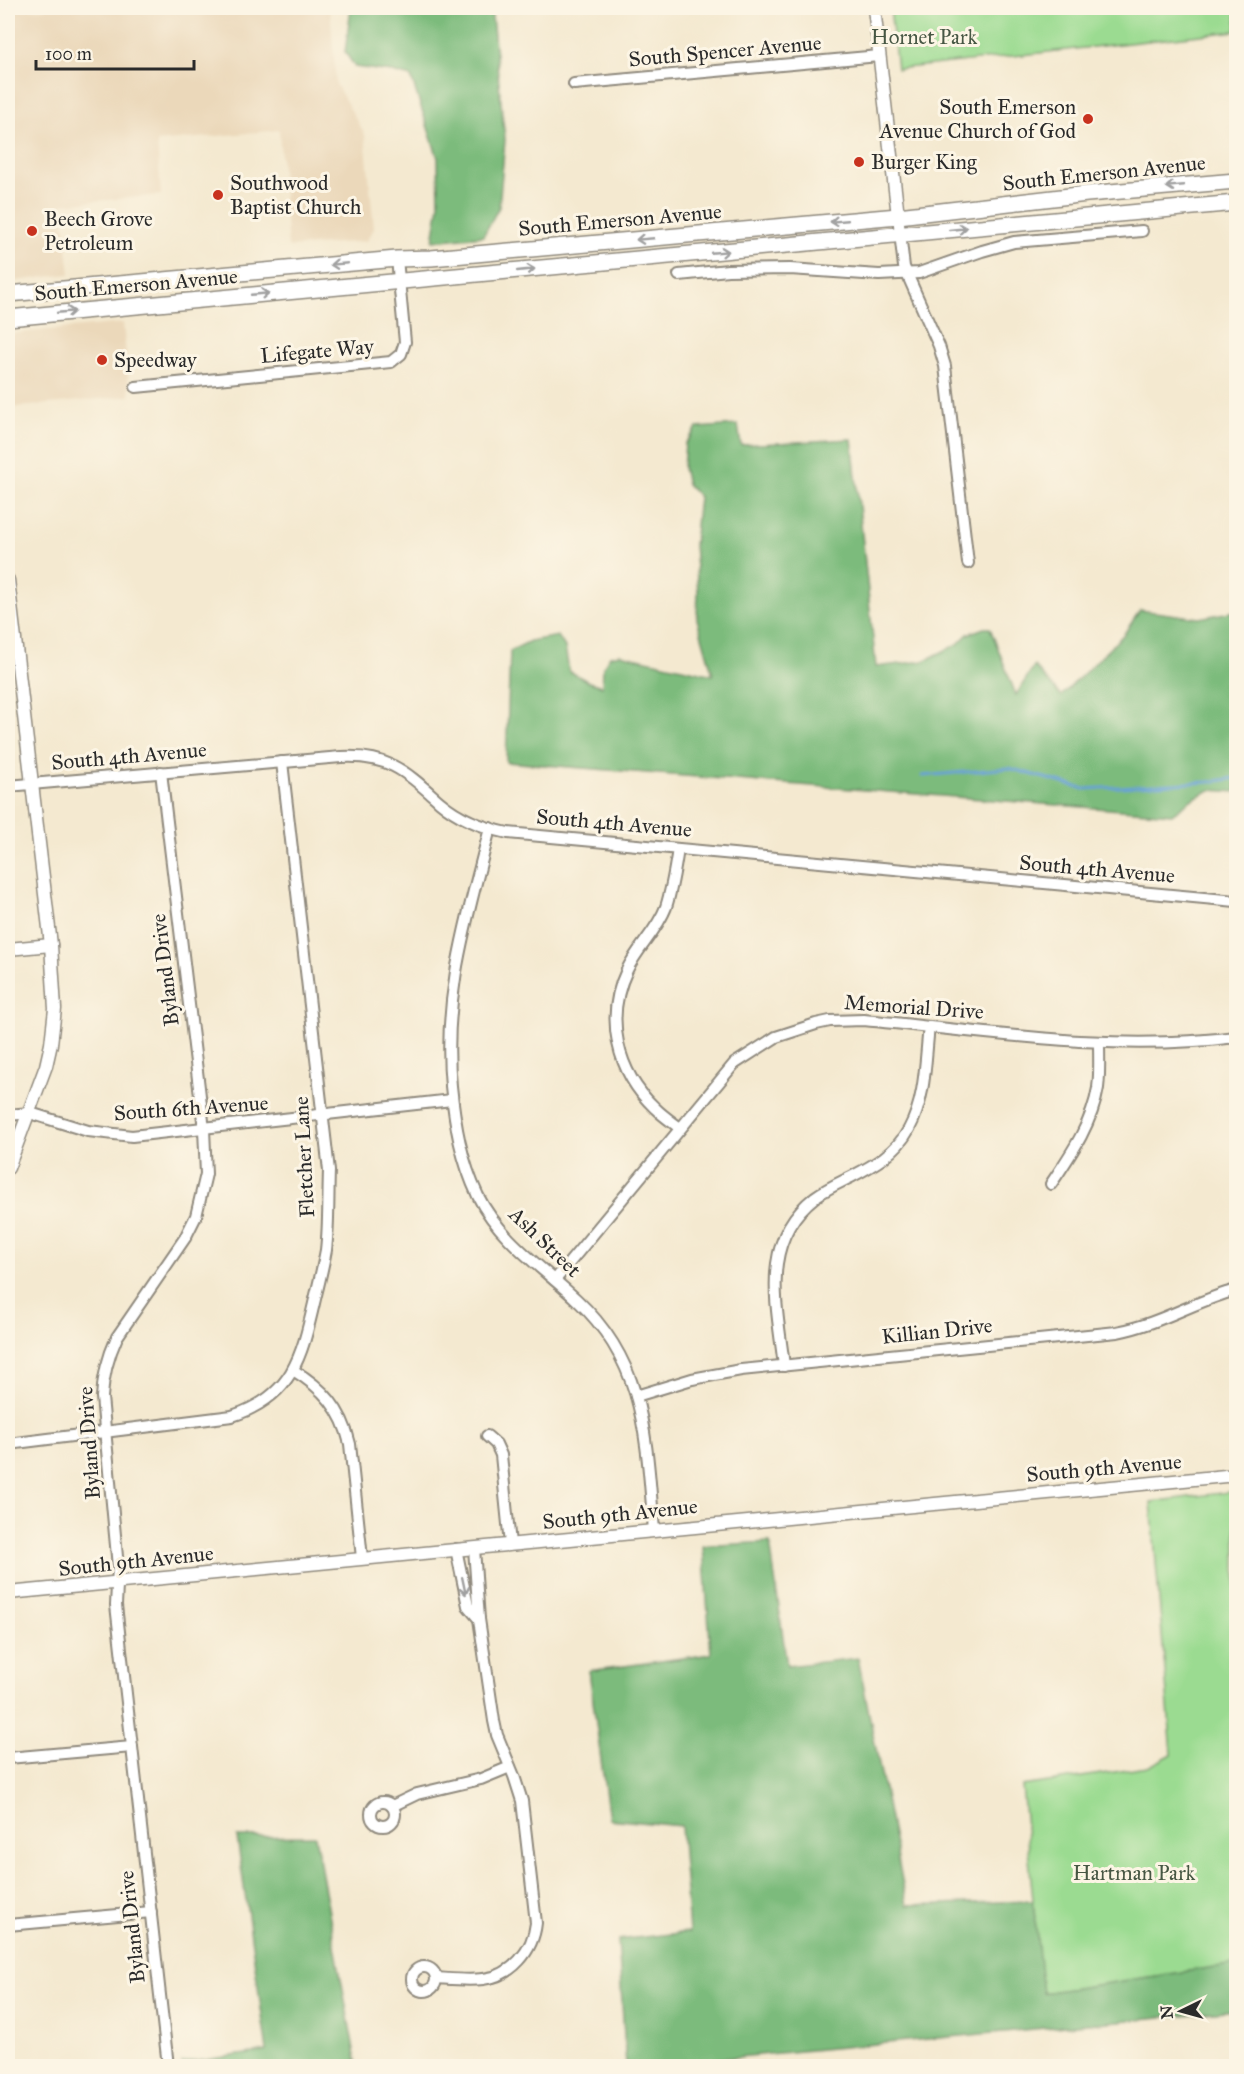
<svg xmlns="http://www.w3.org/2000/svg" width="1244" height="2074" font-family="'IM FELL Great Primer',serif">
	<rect width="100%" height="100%" fill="#fcf5e5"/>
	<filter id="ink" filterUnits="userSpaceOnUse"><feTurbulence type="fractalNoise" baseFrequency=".0167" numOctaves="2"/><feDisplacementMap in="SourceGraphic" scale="12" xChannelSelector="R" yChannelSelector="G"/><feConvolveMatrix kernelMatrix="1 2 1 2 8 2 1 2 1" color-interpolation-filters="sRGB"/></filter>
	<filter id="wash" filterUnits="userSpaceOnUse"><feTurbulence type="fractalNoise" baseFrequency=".008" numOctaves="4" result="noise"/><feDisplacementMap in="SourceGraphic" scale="24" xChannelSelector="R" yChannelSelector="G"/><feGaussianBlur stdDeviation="1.35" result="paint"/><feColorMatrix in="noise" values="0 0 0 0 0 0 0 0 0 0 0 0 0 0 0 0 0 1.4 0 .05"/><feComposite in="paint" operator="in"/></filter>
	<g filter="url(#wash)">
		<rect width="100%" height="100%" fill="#f4e9d0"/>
		<!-- built -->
		<g fill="#ebd8ba">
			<polygon points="51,8 330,8 336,84 365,135 374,229 366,241 288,247 279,130 157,142 161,195 62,204 70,274 8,282 8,11"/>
			<polygon points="123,323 130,396 8,408 8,334"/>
		</g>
		<!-- green -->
		<g fill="#9bdb91" stroke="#63835e" stroke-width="1.5">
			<polygon points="890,8 1236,8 1236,31 897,69"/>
			<polygon points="1236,1491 1236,1964 1042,1993 1022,1786 1148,1767 1172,1754 1151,1502"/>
		</g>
		<!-- forest -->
		<g fill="#7cbb7b" stroke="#547353" stroke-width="1.5">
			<polygon points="351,8 491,8 505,140 499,207 483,236 433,241 439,205 438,158 411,77 392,72 355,67 345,52"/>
			<polygon points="738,425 741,445 852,439 876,667 924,661 958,644 968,634 984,628 990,628 1016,695 1034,666 1061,696 1124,634 1140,610 1199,618 1236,611 1236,792 1210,790 1194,798 1172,814 506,762 510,651 530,641 558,636 565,647 569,671 589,682 602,686 603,667 610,656 620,654 713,675 697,619 698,592 694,545 699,497 687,484 683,468 685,444 697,428"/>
			<polygon points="770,1542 787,1666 858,1658 907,1905 1033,1901 1043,1993 1236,1964 1236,2010 642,2066 626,2066 618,1940 689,1932 681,1826 609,1819 589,1671 711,1654 703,1546"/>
			<polygon points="315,1836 357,2066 183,2066 182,2063 267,2051 237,1837"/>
		</g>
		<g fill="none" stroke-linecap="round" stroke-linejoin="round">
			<!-- stream -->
			<polyline stroke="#67a1d6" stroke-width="3" points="922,776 1009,768 1084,789 1209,782 1236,778"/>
		</g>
	</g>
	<g filter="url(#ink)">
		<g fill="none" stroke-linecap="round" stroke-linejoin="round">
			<defs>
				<g id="minor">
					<polyline points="574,84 879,56"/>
					<polyline points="898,216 904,267 939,346 945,366 968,563"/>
					<polyline points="679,275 728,270 790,269 879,275 919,273 982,251 1014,242 1142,231"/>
					<polyline points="136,387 391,362 401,354 405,342 397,259"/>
					<path d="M 161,772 L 204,1129 L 206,1174 L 196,1216 L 185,1238 L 117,1337 C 108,1357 103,1375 102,1397 L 118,1567 L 116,1605 L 168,2066"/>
					<path d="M 8,786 L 341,757 C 389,754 407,773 440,802 C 459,818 484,828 508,833 L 1236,901"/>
					<path d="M 490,828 C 468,916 442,995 451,1086 C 455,1125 461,1160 478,1196 C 500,1240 542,1267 577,1300 C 647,1365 646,1442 654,1530"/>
					<path d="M 678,849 C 675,869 672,888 666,907 C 657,931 637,948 627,970 C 604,1018 617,1072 655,1108 C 663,1116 672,1122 680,1128"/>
					<polyline points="8,1115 30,1113 88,1131 132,1136 452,1100"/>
					<path d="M 1051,1184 C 1071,1154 1092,1124 1098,1088 C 1100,1073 1099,1057 1099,1042"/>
					<path d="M 555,1280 L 734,1064 L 776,1037 L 816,1024 L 830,1021 L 864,1020 C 988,1032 1113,1053 1236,1037"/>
					<path d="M 784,1366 C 777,1305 759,1241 815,1197 C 826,1189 839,1183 851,1177 C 874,1165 896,1153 909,1129 C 926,1098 925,1060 929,1027"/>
					<path d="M 293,1370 C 323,1388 342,1409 350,1444 L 362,1558"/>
					<path d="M 636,1396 L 692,1379 L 741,1370 L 1117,1332 C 1160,1324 1195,1301 1236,1290"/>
					<polyline points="487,1436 496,1444 501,1455 510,1544"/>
					<path d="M 8,1444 L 232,1416 C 294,1396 302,1355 315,1299 C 319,1283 323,1266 326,1250 C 329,1224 328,1198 329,1171 L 282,762"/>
					<polyline points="456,1549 468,1606 479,1619"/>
					<polyline points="8,1758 132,1747"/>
					<circle cx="383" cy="1814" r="12"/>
					<polyline points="392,1806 417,1794 481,1779 510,1767"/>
					<polyline points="8,1925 151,1912"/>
					<circle cx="424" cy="1979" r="12"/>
					<path d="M 436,1978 C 451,1979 468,1981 483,1979 C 512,1976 533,1951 536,1923 L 522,1801 L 514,1776 L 497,1735 L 494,1721 L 479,1619 L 474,1548"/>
				</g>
				<g id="tertiary">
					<polyline points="874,8 898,216"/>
					<polyline points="8,580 51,945 55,1009 51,1044 46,1066 8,1168"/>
					<polyline points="8,949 51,945"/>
					<polyline points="8,1593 1236,1475"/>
				</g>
				<g id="primary">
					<polyline points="8,294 397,259 431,258 898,216 1087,194 1236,181"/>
					<polyline points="8,318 1236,203"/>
				</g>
			</defs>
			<!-- minor casing -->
			<use href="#minor" stroke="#908a7e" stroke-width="14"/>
			<!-- tertiary casing -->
			<use href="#tertiary" stroke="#908a7e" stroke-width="15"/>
			<!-- primary casing -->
			<use href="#primary" stroke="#908a7e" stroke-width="18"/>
			<!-- minor -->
			<use href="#minor" stroke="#fff" stroke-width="10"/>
			<!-- tertiary -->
			<use href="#tertiary" stroke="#fff" stroke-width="12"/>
			<!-- primary -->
			<use href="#primary" stroke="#fff" stroke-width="15"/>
		</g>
		<!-- one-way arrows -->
		<defs><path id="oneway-shaft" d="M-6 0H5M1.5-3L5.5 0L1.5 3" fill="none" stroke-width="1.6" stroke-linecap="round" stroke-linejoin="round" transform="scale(1.5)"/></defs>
		<g stroke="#a0a0a0">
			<use href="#oneway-shaft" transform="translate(1175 186) rotate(175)"/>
			<use href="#oneway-shaft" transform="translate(839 221) rotate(175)"/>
			<use href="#oneway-shaft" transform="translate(958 229) rotate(-6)"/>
			<use href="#oneway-shaft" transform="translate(645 239) rotate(175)"/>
			<use href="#oneway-shaft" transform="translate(720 252) rotate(-5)"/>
			<use href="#oneway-shaft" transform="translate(339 264) rotate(175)"/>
			<use href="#oneway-shaft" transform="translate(526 270) rotate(-6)"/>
			<use href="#oneway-shaft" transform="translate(260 294) rotate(-5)"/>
			<use href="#oneway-shaft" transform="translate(66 312) rotate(-5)"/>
			<use href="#oneway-shaft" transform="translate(464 1586) rotate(78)"/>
		</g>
	</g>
	<!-- markers -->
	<g fill="#c8321e" stroke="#fcf5e5" stroke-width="2">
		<circle cx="1088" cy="119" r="6"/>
		<circle cx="859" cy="162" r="6"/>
		<circle cx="218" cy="195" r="6"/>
		<circle cx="32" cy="231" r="6"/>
		<circle cx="102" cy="360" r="6"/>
	</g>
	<g text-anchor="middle" stroke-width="6" stroke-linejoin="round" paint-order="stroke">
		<!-- park labels -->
		<g font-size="21" fill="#475744" stroke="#fcf5e5">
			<text x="924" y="44">Hornet Park</text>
			<text x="1134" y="1880">Hartman Park</text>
		</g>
		<!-- street labels -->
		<g font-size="21" fill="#2b2b2b" stroke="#fcf5e5">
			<text transform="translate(725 51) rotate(-5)" y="7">South Spencer Avenue</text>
			<text transform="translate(1104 173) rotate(-6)" y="7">South Emerson Avenue</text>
			<text transform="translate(620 220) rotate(-5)" y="7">South Emerson Avenue</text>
			<text transform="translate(136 285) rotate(-5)" y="7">South Emerson Avenue</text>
			<text transform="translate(317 351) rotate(-5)" y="7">Lifegate Way</text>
			<text transform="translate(129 756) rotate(-5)" y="7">South 4th Avenue</text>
			<text transform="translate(614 823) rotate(5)" y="7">South 4th Avenue</text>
			<text transform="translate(1097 869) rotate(5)" y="7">South 4th Avenue</text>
			<text transform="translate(165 970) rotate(-97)" y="7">Byland Drive</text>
			<text transform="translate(914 1007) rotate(4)" y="7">Memorial Drive</text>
			<text transform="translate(191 1108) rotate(-4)" y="7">South 6th Avenue</text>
			<text transform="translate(304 1157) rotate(-93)" y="7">Fletcher Lane</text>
			<text transform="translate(545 1242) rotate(44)" y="7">Ash Street</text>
			<text transform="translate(937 1331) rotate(-6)" y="7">Killian Drive</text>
			<text transform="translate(89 1443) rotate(-94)" y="7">Byland Drive</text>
			<text transform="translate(1104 1468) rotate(-5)" y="7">South 9th Avenue</text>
			<text transform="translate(620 1514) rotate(-6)" y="7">South 9th Avenue</text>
			<text transform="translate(136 1561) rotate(-6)" y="7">South 9th Avenue</text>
			<text transform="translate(132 1927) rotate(-96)" y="7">Byland Drive</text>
		</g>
		<!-- poi labels -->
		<g font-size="21" fill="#2b2b2b" stroke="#fcf5e5" text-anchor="start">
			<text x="1076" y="114" text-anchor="end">South Emerson<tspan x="1076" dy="24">Avenue Church of God</tspan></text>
			<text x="871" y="169">Burger King</text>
			<text x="230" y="190">Southwood<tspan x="230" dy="24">Baptist Church</tspan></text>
			<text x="44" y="226">Beech Grove<tspan x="44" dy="24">Petroleum</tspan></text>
			<text x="114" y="367">Speedway</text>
		</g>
	</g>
	<!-- margin -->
	<rect width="1244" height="2074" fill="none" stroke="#fcf5e5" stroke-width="30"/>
	<!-- north arrow -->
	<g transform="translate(1181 2011) rotate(265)" stroke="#fcf5e5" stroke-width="4.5" paint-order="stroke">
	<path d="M0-4.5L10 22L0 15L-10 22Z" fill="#2b2b2b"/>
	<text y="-9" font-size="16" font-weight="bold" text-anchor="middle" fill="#2b2b2b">N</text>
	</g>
	<!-- scale -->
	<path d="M36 60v9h158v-9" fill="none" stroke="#2b2b2b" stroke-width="3"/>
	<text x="45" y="60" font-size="18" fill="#2b2b2b" stroke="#fcf5e5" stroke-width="4.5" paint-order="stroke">100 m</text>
</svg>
